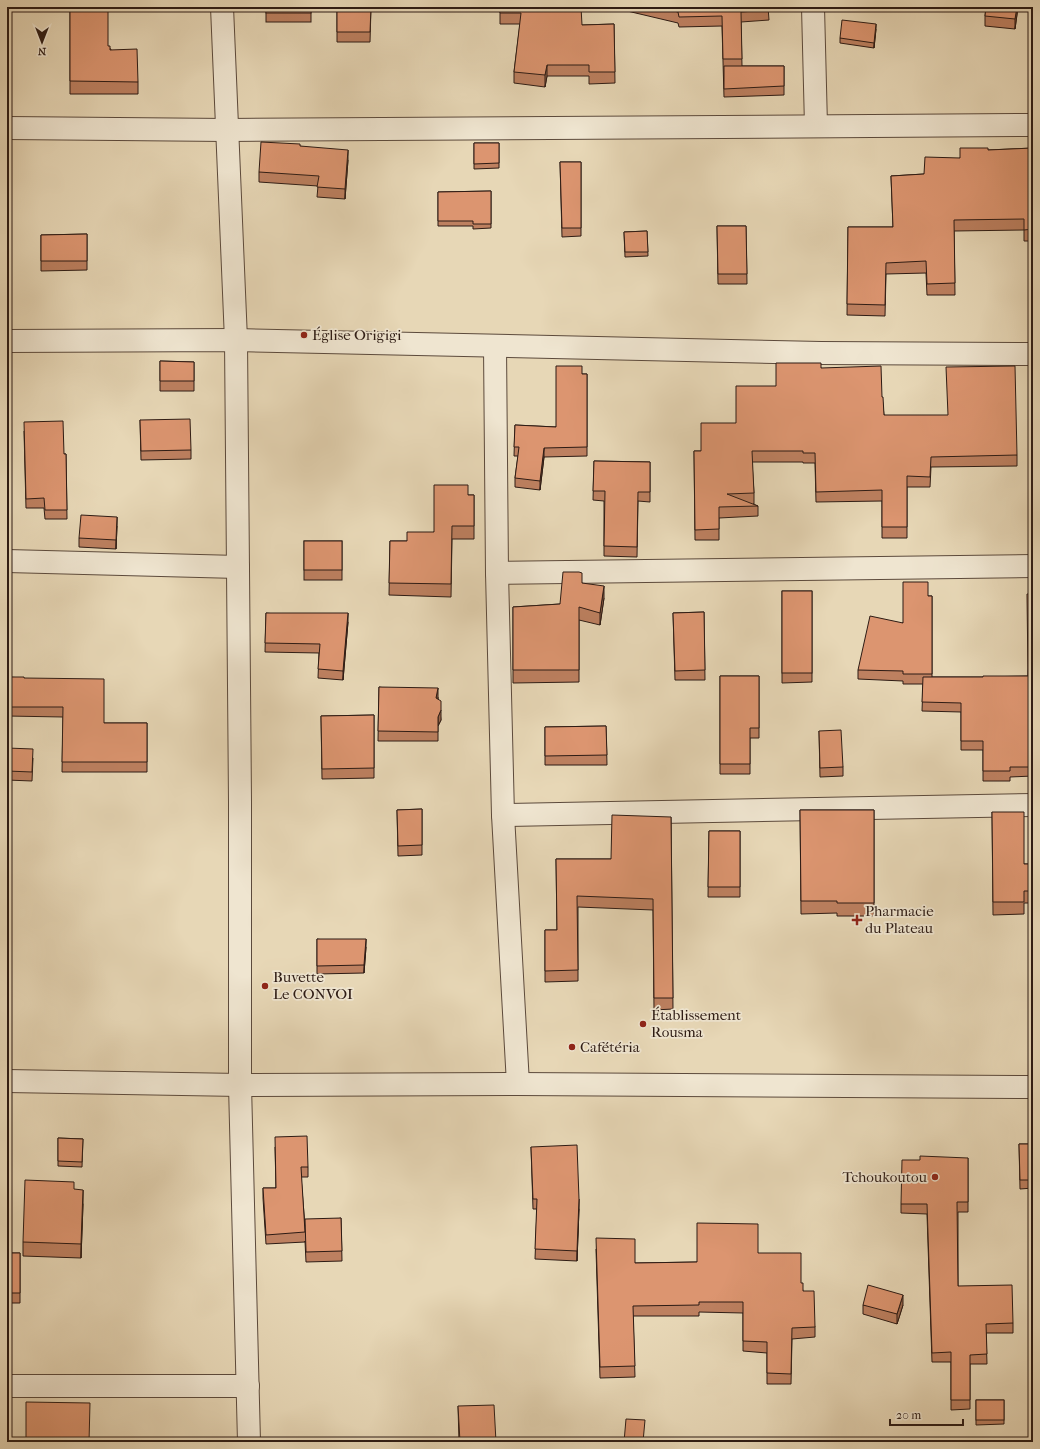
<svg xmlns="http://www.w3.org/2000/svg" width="1040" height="1449" font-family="'IM FELL French Canon',serif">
	<rect width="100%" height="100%" fill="#e7d7b6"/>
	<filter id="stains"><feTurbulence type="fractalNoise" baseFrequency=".005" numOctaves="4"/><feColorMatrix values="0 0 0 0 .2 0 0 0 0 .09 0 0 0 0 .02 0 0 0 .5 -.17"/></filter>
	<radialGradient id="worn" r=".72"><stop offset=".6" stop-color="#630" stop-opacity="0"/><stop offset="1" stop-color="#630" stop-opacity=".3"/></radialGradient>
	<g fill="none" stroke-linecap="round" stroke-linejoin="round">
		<defs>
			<g id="minor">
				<polyline points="222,7 236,340 240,801 240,1085 249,1442"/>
				<polyline points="813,7 816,126"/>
				<polyline points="7,128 227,130 1033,125"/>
				<polyline points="7,341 236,340 821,353 1033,354"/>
				<polyline points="495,346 497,573 503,815 518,1084"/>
				<polyline points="7,561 238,567"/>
				<polyline points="497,573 1033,566"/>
				<polyline points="503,815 1033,805"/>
				<polyline points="7,1081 240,1085 518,1084 1033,1087"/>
				<polyline points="7,1386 248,1386"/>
			</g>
		</defs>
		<!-- minor casing -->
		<use href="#minor" stroke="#5c4a3c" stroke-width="24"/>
		<!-- minor -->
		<use href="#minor" stroke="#efe5d0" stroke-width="22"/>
	</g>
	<!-- wall -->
	<g fill="#bd8060" stroke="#2d1b14">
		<polygon points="70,7 108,46 138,82 138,94 70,94"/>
		<rect x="266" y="7" width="45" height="15"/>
		<polygon points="337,7 371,7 370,42 337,42"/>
		<polygon points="500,7 582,25 614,24 615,83 589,84 589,76 547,76 545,87 514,83 514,72 520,24 500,24"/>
		<polygon points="623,7 768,7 769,20 741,22 742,66 784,66 784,95 724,97 722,26 679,27 678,23 623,10"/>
		<polygon points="986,7 1018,7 1015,29 985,26 985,16"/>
		<polygon points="876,29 874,48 840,43 840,38"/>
		<polygon points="474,143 499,143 499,168 474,169"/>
		<polygon points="300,146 348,160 345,199 317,197 318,186 259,182 259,172"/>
		<polygon points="1033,148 1033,241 1024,241 1024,230 954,231 955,295 927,295 926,273 886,274 885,316 847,315 848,227 893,227 891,176 924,174 960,158 988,150"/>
		<polygon points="560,162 581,162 581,236 562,237"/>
		<polygon points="491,191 491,228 473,229 473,226 438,226 438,192"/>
		<polygon points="717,226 746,226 747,284 718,284"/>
		<polygon points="647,231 648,256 625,257 624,232"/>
		<polygon points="87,234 87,270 41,271 41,235"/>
		<polygon points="160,361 194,362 194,391 160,391"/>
		<polygon points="821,368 882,397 884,415 1017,455 1017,466 931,467 930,487 907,487 907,538 882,538 882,501 816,502 815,463 803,463 803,462 752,462 754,493 754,504 753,504 758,506 758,516 719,518 719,540 695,540 694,451 701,451 736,423 776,386"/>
		<polygon points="582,374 587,374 587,456 544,457 540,490 515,487 515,478 518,456 514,456 515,425 556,427"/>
		<polygon points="140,420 191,450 191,459 141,460"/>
		<polygon points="24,431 64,454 66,454 67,519 45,519 44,508 26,508"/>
		<polygon points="594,461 650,462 650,502 638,501 637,557 604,556 604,501 593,500"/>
		<polygon points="468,495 474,495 474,539 452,539 451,597 389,595 390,541 407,541 434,532"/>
		<polygon points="117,526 116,549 79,547 79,538"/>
		<rect x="304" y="541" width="38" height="39"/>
		<polygon points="582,583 604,598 600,625 579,620 579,682 513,683 513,607 560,604"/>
		<polygon points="782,591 812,591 812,682 782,683"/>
		<polygon points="1033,594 1033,776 1010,777 1010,781 983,781 983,750 961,750 961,712 922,711 923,684 903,684 903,681 858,679 858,670 928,596 932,596 932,677 983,677 1028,676"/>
		<polygon points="704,612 705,680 675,680 673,613"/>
		<polygon points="266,613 348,622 343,680 318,678 319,653 265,652"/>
		<polygon points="720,676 759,676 759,738 750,738 750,774 720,774"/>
		<polygon points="7,677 24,678 104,723 147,723 147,772 62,772 63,717 7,716"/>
		<polygon points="379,687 438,697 441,720 438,726 438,741 378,741"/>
		<polygon points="374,715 374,778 322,779 321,716"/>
		<polygon points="606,726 607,765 545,765 545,727"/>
		<polygon points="819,731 843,767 843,776 820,777"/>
		<polygon points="7,748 33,758 32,781 7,780"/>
		<polygon points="422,809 422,855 398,856 397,810"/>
		<polygon points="800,810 874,810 874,916 837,916 837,913 801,914"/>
		<polygon points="992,812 1024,864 1033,864 1033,903 1024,903 1024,914 993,915"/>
		<polygon points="671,817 673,1009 654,1010 653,910 578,907 578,981 545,982 545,930 557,930 556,859 611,859"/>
		<polygon points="709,831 740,831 740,897 708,897"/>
		<polygon points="317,939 366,947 364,973 317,974"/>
		<polygon points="58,1138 83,1139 82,1167 58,1166"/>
		<polygon points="1019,1144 1033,1144 1033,1188 1020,1189"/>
		<polygon points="275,1147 308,1167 308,1177 301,1177 305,1226 341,1218 342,1261 306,1262 305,1241 305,1242 266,1244 263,1198 263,1188 276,1188"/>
		<polygon points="531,1147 579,1209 577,1261 535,1259 537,1209 533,1209"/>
		<polygon points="968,1158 968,1212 958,1212 958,1286 1013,1323 1013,1333 986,1333 987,1364 970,1364 970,1409 951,1410 951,1362 932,1362 927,1214 901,1213 901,1204"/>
		<polygon points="74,1189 83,1204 81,1258 23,1256 23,1242"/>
		<polygon points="596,1249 635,1263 697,1262 758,1253 801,1283 803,1291 815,1327 815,1337 792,1339 791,1384 767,1384 767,1353 743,1351 743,1313 699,1312 699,1316 633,1316 635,1377 600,1378"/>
		<polygon points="7,1253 20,1253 20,1303 9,1303 9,1366 7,1366"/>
		<polygon points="863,1305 903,1305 897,1324 863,1314"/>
		<polygon points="976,1400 1004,1400 1004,1424 976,1425"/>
		<polygon points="458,1406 496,1442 459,1442"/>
	</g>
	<!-- shaded-wall -->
	<g fill="#9a684e" stroke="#2d1b14">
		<polygon points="1017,7 1018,7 1015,29 1015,19"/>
		<polygon points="876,24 876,29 874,48 874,43"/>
		<polygon points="547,65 547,76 545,87 545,75"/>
		<polygon points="348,150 348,160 345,199 345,189"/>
		<polygon points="544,448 544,457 540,490 540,481"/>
		<polygon points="117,517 117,526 116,549 116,540"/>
		<polygon points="604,586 604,598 600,625 600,613"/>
		<polygon points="348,613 348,622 343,680 343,671"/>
		<polygon points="438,688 438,697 436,708 436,698"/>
		<polygon points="441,710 441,720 438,726 438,717"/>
		<polygon points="366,939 366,947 364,973 364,965"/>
		<polygon points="83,1190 83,1204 81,1258 81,1244"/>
		<polygon points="579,1199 579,1209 577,1261 577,1251"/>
		<polygon points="903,1295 903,1305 897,1324 897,1314"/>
	</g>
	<!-- building -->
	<g fill="#dc9570" stroke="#2d1b14">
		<polygon points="70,7 108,7 108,46 110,46 110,50 137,49 138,82 70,81"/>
		<rect x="266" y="7" width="45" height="6"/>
		<polygon points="337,7 371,7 370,32 337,32"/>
		<polygon points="500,7 581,7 582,25 614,24 615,72 589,72 589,65 547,65 545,75 514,72 521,13 500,13"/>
		<polygon points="655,7 768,7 769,10 741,12 742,59 723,59 722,16 679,17 678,12"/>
		<polygon points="986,7 1017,7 1015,19 985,16"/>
		<polygon points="842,20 876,24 874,43 840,38"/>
		<polygon points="724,66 784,66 784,86 724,89"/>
		<polygon points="261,142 300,144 300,146 348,150 345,189 317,187 319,176 259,172"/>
		<polygon points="474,143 499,143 499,163 474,164"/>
		<polygon points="960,148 988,148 988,150 1033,148 1033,229 1024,230 1024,219 954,220 955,283 927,284 926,261 886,263 885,305 847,304 848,227 893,227 891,176 924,174 925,157 960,158"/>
		<polygon points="560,162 581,162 581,228 562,228"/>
		<polygon points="491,191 491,224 473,224 473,221 438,221 438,192"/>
		<polygon points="717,226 746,226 747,274 718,274"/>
		<polygon points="647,231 648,252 625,252 624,232"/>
		<polygon points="87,234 87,261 41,261 41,235"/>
		<polygon points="160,361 194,362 194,381 160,381"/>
		<polygon points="776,363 821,363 821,368 881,366 882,397 883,397 884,415 948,415 946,367 1015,366 1017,455 931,457 930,477 907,476 907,527 882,527 882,490 816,492 815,453 803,453 803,451 752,451 754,493 727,494 758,506 719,507 719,529 695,530 694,451 701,451 701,423 736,423 736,386 776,386"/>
		<polygon points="556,366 582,366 582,374 587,374 587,447 544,448 540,481 515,478 519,447 514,447 515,425 556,427"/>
		<polygon points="190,419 191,450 141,451 140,420"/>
		<polygon points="63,421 64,454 66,454 67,510 45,510 44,498 26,499 24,422"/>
		<polygon points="594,461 650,462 650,492 638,492 637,547 604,546 605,491 593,491"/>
		<polygon points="434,485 468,485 468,495 474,495 474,526 452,526 451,584 389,583 390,541 407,541 407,532 434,532"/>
		<polygon points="81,515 117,517 116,540 79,538"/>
		<rect x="304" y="541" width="38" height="29"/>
		<polygon points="563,572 579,572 582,573 582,583 604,586 600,613 579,607 579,670 513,670 513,607 560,604"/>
		<polygon points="903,582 928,582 928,596 932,596 932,674 903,674 903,671 858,670 870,616 903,623"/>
		<rect x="782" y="591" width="30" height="82"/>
		<polygon points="1027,594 1033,594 1033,767 1010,767 1010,771 983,771 983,741 961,741 961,703 922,702 923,677 983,677 983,676 1028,676"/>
		<polygon points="704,612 705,670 675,671 673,613"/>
		<polygon points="266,613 348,613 343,671 318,669 320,644 265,643"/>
		<polygon points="720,676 759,676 759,728 750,728 750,764 720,764"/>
		<polygon points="7,677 24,677 24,678 104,679 104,723 147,723 147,762 62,762 63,707 7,707"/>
		<polygon points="379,687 438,688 436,698 441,701 441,710 438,717 438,732 378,731"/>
		<polygon points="374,715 374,768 322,769 321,716"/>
		<polygon points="606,726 607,755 545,756 545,727"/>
		<polygon points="841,730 843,767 820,768 819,731"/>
		<polygon points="7,748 33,749 32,772 7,771"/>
		<polygon points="422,809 422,845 398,846 397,810"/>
		<polygon points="800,810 874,810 874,903 837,903 837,901 801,901"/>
		<polygon points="992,812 1024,812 1024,864 1033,864 1033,891 1024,891 1024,902 993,902"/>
		<polygon points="612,815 671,817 673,998 654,998 653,899 577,896 578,970 545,971 545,930 557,930 556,859 611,859"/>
		<polygon points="709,831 740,831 740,887 708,887"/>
		<polygon points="317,939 366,939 364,965 317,966"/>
		<polygon points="307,1136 308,1167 301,1167 305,1232 266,1235 263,1188 276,1188 275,1137"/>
		<polygon points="58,1138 83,1139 82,1162 58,1161"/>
		<polygon points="1019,1144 1033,1144 1033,1180 1020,1180"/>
		<polygon points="577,1145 579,1199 577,1251 535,1249 537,1199 533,1199 531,1147"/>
		<polygon points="920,1156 968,1158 968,1202 957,1202 958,1286 1012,1285 1013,1323 986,1324 987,1354 970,1355 970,1400 951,1400 951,1352 932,1353 927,1204 901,1204 902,1160 920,1160"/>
		<polygon points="25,1180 74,1182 74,1189 83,1190 81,1244 23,1242"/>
		<polygon points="341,1218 342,1251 306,1252 305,1219"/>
		<polygon points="697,1223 758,1224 758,1253 801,1253 801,1283 803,1283 803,1291 814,1291 815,1327 792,1328 791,1374 767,1373 767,1342 743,1341 743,1302 699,1302 699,1305 633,1306 635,1366 600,1367 596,1238 635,1239 635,1263 697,1262"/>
		<polygon points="7,1253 20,1253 20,1293 9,1293 9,1356 7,1356"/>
		<polygon points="868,1285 903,1295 897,1314 863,1305"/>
		<rect x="976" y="1400" width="28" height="20"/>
		<polygon points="26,1402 90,1403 89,1442 26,1442"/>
		<polygon points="494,1405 496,1442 460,1442 458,1406"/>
		<polygon points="626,1419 645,1420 643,1442 624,1442"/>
	</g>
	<!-- markers -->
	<g fill="#8f2418" stroke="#efe5d0" stroke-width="1.5">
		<circle cx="304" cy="335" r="4"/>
		<path d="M855 914h4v4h4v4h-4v4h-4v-4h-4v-4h4z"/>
		<circle cx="265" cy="986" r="4"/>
		<circle cx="643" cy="1024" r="4"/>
		<circle cx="572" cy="1047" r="4"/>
		<circle cx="935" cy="1177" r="4"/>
	</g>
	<g text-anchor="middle" stroke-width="3.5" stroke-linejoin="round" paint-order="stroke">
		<!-- poi labels -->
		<g font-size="15" fill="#2d1b14" stroke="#efe5d0" text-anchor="start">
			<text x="312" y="340">Église Origigi</text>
			<text x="865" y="916">Pharmacie<tspan x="865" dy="17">du Plateau</tspan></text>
			<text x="273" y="982">Buvette<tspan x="273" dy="17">Le CONVOI</tspan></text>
			<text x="651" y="1020">Établissement<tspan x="651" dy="17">Rousma</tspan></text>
			<text x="580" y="1052">Cafétéria</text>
			<text x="927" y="1182" text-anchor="end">Tchoukoutou</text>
		</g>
	</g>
	<!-- margin -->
	<rect width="1040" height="1449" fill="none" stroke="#e7d7b6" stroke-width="24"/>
	<rect x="8" y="8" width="1024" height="1433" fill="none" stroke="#2d1b14" stroke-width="2"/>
	<rect x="12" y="12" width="1016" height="1425" fill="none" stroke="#2d1b14"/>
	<!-- north arrow -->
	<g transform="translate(42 42) rotate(180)" stroke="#efe5d0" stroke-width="3" paint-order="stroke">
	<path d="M0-3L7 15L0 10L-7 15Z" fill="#2d1b14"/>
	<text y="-6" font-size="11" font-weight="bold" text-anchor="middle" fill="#2d1b14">N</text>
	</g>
	<!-- scale -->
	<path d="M890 1419v6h73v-6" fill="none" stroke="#2d1b14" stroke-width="2"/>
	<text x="896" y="1419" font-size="12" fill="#2d1b14" stroke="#efe5d0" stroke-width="3" paint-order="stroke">20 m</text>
	<rect width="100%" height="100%" filter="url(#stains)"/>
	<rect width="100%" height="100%" fill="url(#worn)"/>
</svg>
